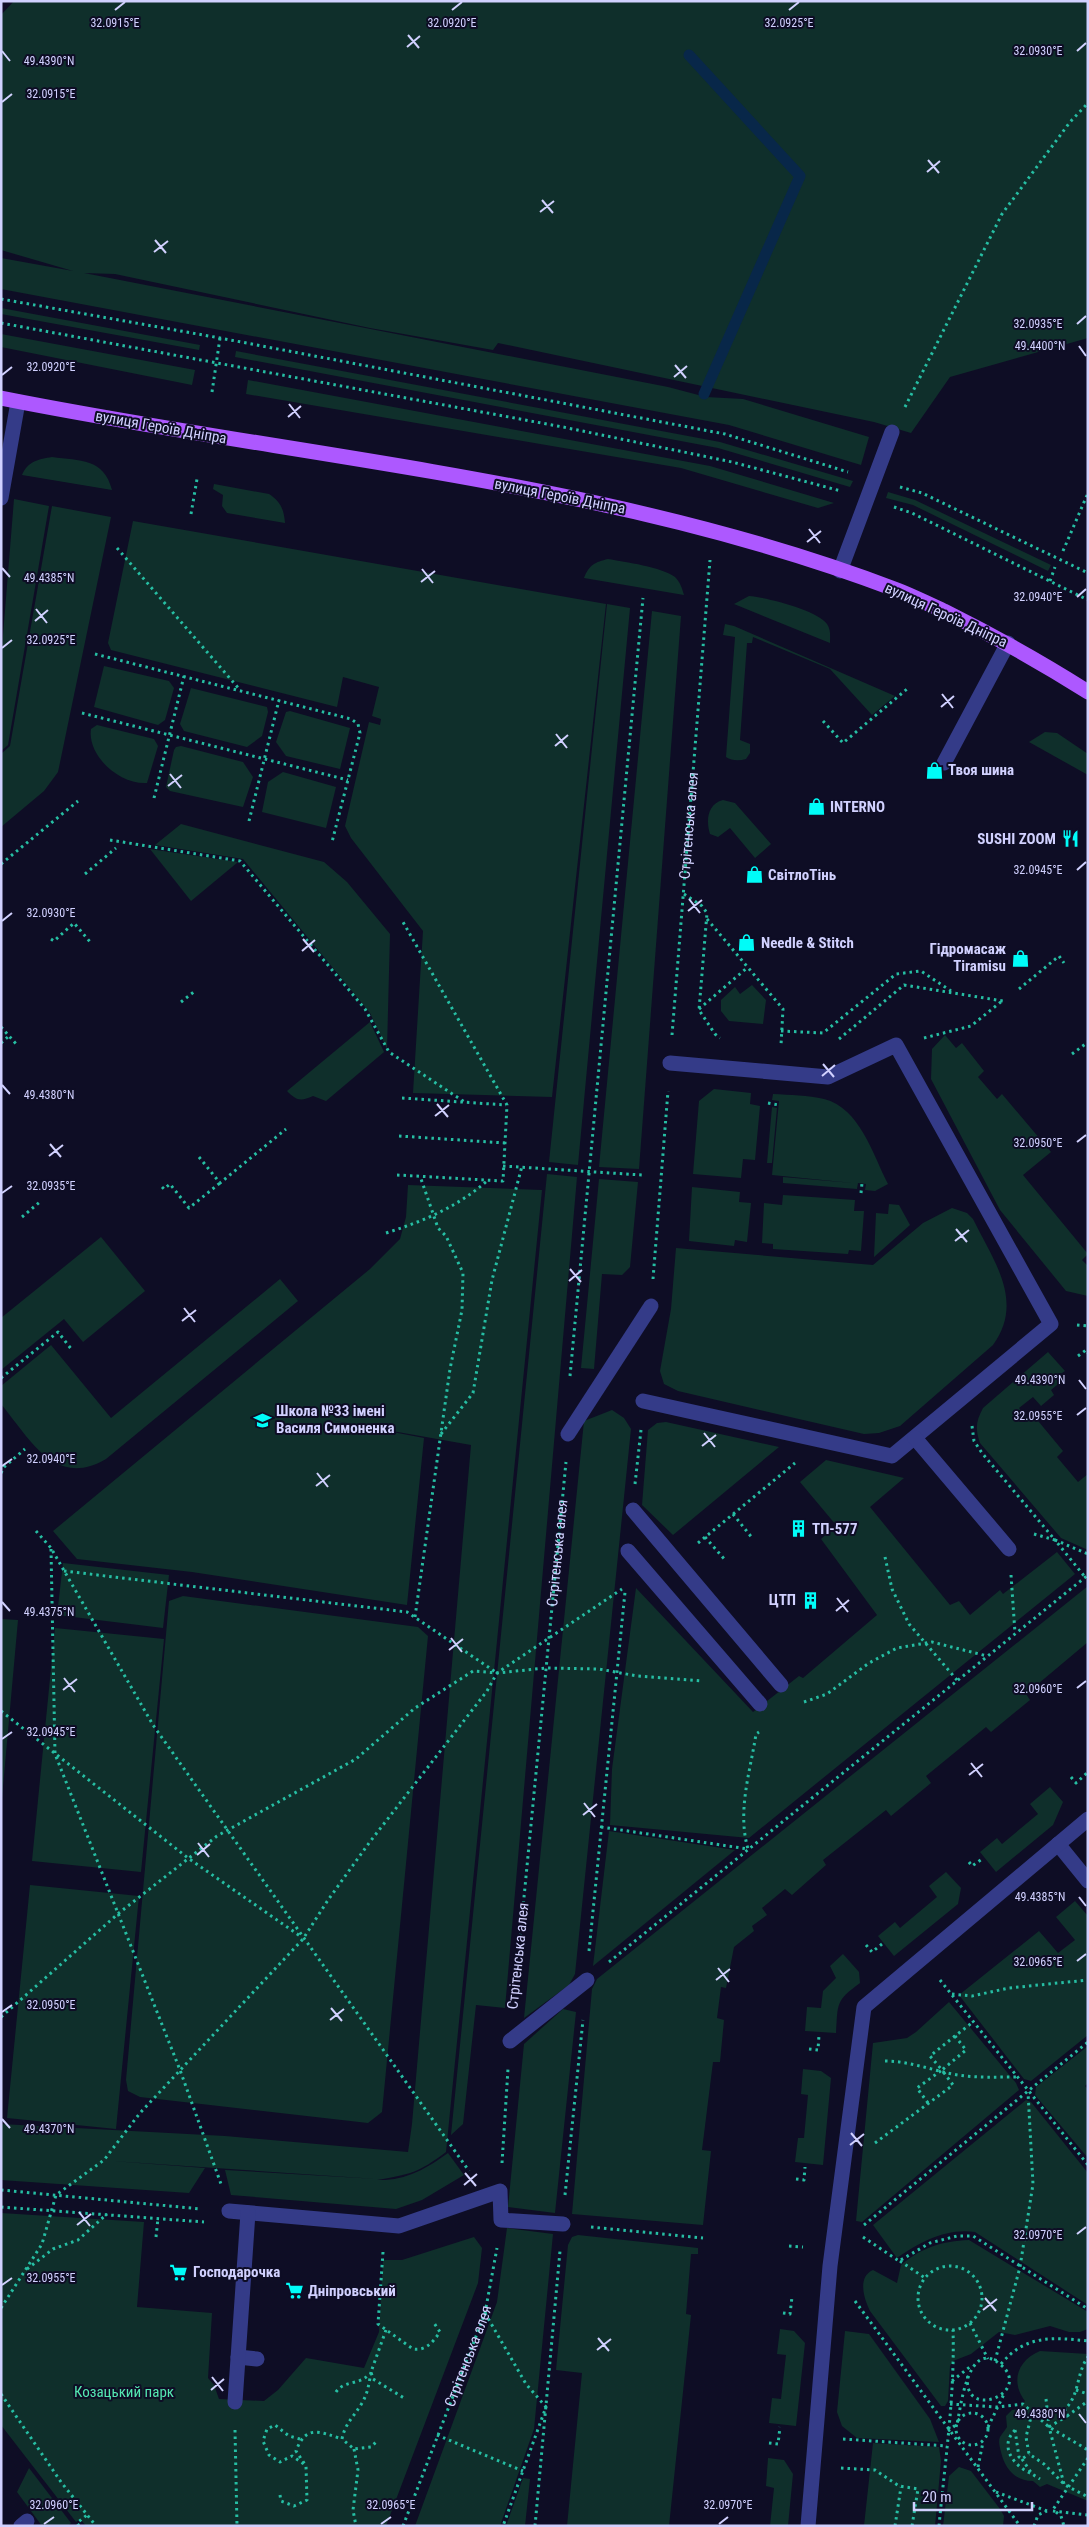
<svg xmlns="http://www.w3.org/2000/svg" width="1089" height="2527" font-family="'Roboto Condensed',sans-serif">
	<rect width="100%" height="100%" fill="#0e0d25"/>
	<!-- green -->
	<g fill="#0f2f2b">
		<polygon points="14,1 1088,1 1088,338 950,377 911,433 874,422 498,343 493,350 370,328 115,274 84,273 668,387 706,397 743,399 869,437 861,465 729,425 1,289 1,258 73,271 1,250 1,15"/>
		<polygon points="1,308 200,345 199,350 1,314"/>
		<polygon points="1,334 195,370 192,385 1,347"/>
		<polygon points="236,351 720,442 853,481 850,487 718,448 235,357"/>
		<polygon points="248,380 710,466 834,503 818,508 681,468 246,394"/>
		<path d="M 52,457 C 80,461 104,458 112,490 L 22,475 C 28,461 39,459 52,457 Z"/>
		<path d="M 214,484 L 269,494 C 281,502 284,510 285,523 L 227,513 L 222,506 L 223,495 L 213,489 Z"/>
		<polygon points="888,492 915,500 1051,565 1048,571 913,505 886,498"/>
		<polygon points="14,499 49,506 8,745 1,751 1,660"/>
		<polygon points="52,506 111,517 58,772 44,791 1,827 1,754 10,746"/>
		<polygon points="133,521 606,604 552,1097 413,1093 423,931 351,838 345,826 369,722 380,725 381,719 372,716 379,687 343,677 337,707 111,650 108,643"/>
		<path d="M 608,559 C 625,562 662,567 675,577 C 680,582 682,588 684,595 L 584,578 C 589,565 595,562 608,559 Z"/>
		<path d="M 749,596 C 765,597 818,610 827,624 C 831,630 830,636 830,643 L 734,604 Z"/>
		<polygon points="607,604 630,608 578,1165 549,1162"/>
		<polygon points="652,611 681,616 639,1169 599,1167"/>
		<path d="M 725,624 L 734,626 L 895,696 L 872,715 L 830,669 L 753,637 L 752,643 L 747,643 L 740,740 L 750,744 L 750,753 L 746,759 C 739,761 732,761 726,757 L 735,637 L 723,635 Z"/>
		<polygon points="104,666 169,681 174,688 165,720 158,725 94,707"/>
		<polygon points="191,688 267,707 268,712 262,736 247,747 184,731 180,724"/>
		<polygon points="290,711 350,728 340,769 286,756 276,742 286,712"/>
		<path d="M 97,725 L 154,739 L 158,746 L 147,783 C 120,785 87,756 91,729 Z"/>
		<polygon points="1045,732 1057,733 1088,754 1088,775 1029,742"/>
		<polygon points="181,746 243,762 253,777 243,807 170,791 166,787 174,750 176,747"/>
		<polygon points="283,772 336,787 326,828 262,812 268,782"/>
		<path d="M 723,800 L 735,803 L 771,844 L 755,858 L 730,828 L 718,837 L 710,834 C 706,821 707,804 723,800 Z"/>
		<polygon points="181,824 324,862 347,882 390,934 387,1049 370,1013 243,859 155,845"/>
		<polygon points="150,849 238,862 191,901"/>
		<polygon points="752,985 766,1000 763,1024 729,1021 721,1011 721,1000 735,987 740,994"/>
		<path d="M 370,1022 L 384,1052 L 326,1101 L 313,1096 C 300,1102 296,1100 287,1091 Z"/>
		<polygon points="945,1035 956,1048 962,1043 984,1071 978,1077 997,1099 1002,1094 1051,1152 1023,1175 1088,1254 1082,1260 1088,1266 1088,1296 1066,1291 1000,1210 931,1079 932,1049"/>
		<polygon points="714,1089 751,1093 750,1104 760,1106 755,1160 743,1159 741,1178 693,1174 699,1101"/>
		<path d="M 773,1094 C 790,1095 808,1095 824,1099 C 860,1108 873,1155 888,1184 L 875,1191 L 865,1190 L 866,1184 L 858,1183 L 857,1189 L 783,1183 L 783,1177 L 853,1183 L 772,1175 L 779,1101 L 772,1100 Z"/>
		<polygon points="772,1107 777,1108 772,1163 767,1163"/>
		<polygon points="547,1174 577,1177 505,2008 476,2005 463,2124 451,2135"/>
		<polygon points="599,1179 638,1182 630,1267 622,1275 602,1274 594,1369 581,1368"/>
		<path d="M 408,1185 L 542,1190 L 446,2152 C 418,2173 411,2174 377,2180 C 405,2181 426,2169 448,2153 L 464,2175 L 422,2200 L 396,2209 L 231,2195 L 225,2170 L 377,2179 L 112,2161 L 205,2168 L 189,2193 L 1,2180 L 1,2124 L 225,2136 L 408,2152 L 412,2124 L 471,1445 L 319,1418 L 424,1438 L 407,1605 L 192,1572 L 77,1559 L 53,1531 L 370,1269 L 400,1239 L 406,1217 Z"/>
		<polygon points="692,1187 740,1192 739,1202 751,1203 747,1242 735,1240 734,1246 689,1241"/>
		<polygon points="783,1195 855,1200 854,1211 864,1211 861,1251 849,1250 848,1254 773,1249 773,1244 762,1243 764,1203 782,1205"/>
		<polygon points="889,1204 899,1205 910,1225 874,1257 876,1213 888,1214"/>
		<path d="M 952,1208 L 967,1213 L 973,1219 C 993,1260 1025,1301 993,1345 L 900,1426 L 879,1433 L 864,1434 L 678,1391 L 664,1384 L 660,1371 L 671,1309 L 676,1248 L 873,1265 L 923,1223 Z"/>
		<polygon points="101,1237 145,1291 83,1342 64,1319 1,1370 1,1318"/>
		<path d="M 280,1279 L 298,1301 L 106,1459 C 55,1489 30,1439 1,1404 L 1,1386 L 51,1345 L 111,1418 Z"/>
		<path d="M 1048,1352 L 1065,1371 L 1059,1375 L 1063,1380 L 1051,1390 L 1054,1395 L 1041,1406 L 1033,1397 L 1019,1408 L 1029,1420 L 1034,1416 L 1063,1451 L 1057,1457 L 1078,1482 L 1088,1474 L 1088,1550 L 1061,1538 L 980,1443 C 975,1429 976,1421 983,1408 Z"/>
		<polygon points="612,1410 624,1418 631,1429 575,1974 569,1985 524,2018 584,1421"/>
		<polygon points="666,1422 779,1447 673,1535 642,1505 648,1430 657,1423"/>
		<polygon points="826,1460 904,1478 870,1507 950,1605 959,1601 970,1615 1000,1590 1003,1594 1057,1552 1075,1574 749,1838 610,1825 612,1769 636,1588 753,1712 799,1676 803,1678 877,1615 821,1539 836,1525 800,1482"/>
		<polygon points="63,1563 169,1575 163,1628 57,1615"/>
		<polygon points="1088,1586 1088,1642 1026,1694 1030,1700 991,1732 986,1727 926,1776 931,1783 891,1816 886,1810 823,1860 826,1865 792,1895 785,1889 762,1908 767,1915 752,1926 754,1931 734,1947 726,1988 721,1987 717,2018 724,2020 720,2062 713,2062 702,2150 711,2151 703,2225 572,2214 592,1989 597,1979"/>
		<polygon points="183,1596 418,1627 428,1636 382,2112 368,2123 140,2097 128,2091 126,2080 169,1601"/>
		<polygon points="1,1619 18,1620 1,1809"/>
		<polygon points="55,1628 164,1639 141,1872 32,1861"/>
		<polygon points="1050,1787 1063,1802 1053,1825 996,1872 980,1852 997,1838 1002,1844 1038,1814 1030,1804"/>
		<polygon points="609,1831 735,1850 593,1966"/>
		<polygon points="946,1872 961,1888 958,1904 894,1956 878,1936 895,1922 900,1928 937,1897 929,1886"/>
		<polygon points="30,1885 139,1896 116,2129 7,2118"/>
		<polygon points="1075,1901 1088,1916 1088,2035 1031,2081 1024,2079 959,1995 1039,1931 1058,1953 1075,1940 1056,1917"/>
		<path d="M 843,1954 L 859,1972 L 860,1983 C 835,2001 838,2004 836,2033 L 805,2031 L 807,2007 L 821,2008 L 823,1991 L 836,1978 L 830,1966 Z"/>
		<polygon points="949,2002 1016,2083 1019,2090 862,2222 856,2221 873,2043 907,2038 916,2032"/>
		<polygon points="563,2009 576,2012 555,2213 508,2207 524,2044"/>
		<polygon points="1088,2046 1088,2083 1085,2086 1088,2089 1088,2158 1035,2095 1036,2087"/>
		<polygon points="803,2069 821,2071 831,2078 823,2165 795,2162 798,2138 804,2138 808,2095 801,2094"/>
		<path d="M 1026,2100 L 1031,2102 L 1088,2173 L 1088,2305 L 975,2232 C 946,2228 920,2242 897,2258 L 873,2225 Z"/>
		<polygon points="1,2213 144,2222 137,2307 212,2313 208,2378 214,2385 219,2399 264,2401 278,2390 306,2358 364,2368 379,2332 383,2260 402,2260 474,2237 482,2248 478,2283 386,2526 86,2526 80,2519 76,2522 1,2425"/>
		<polygon points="507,2228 553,2234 534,2429 500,2526 415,2526 497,2302"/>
		<polygon points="578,2235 698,2248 698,2254 691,2254 686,2314 691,2315 669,2526 567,2526 582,2373 556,2370 568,2245 572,2237"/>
		<path d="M 969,2240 L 1088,2312 L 1088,2329 L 1080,2332 L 1069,2332 L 1050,2326 L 1015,2335 L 999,2332 L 971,2354 L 953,2361 L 950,2366 L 948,2401 L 945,2406 L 941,2406 L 870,2311 C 864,2299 857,2277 873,2270 L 897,2283 L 901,2265 C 921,2248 942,2241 969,2240 Z"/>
		<polygon points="780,2329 794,2331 805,2343 796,2426 769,2423 772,2398 781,2399 786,2355 777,2354"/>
		<polygon points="845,2331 869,2334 930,2419 939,2442 857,2438 842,2426 837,2412"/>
		<path d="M 1040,2351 L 1088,2354 L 1088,2501 L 1047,2484 L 1040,2487 L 1033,2481 C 1015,2481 1005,2469 1001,2452 C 1000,2447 998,2442 1000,2437 C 1002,2434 1005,2430 1007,2427 L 1006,2416 L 1012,2410 L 1018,2409 L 1025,2401 C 1010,2381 1018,2360 1040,2351 Z"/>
		<polygon points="873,2443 939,2447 941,2461 935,2526 864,2526"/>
		<polygon points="768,2458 784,2460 793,2474 788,2526 770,2526 774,2488 766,2486"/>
		<polygon points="959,2467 971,2471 1000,2509 1004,2516 1003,2526 943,2526 949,2476"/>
		<polygon points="29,2468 71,2523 68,2526 42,2526 17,2492"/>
		<polygon points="523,2478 530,2479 525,2526 506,2526"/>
	</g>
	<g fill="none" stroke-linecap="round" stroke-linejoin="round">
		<!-- stream -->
		<polyline stroke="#082749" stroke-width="11" points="689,55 800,176 704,394"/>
		<!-- path -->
		<g stroke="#26bea3" stroke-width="3" stroke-dasharray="2.5 4" stroke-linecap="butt">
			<polyline points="1,299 220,338 725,434 848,472"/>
			<polyline points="1,323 563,427 732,462 841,491"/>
			<polyline points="212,392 220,338"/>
			<polyline points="905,407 1002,214 1070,122 1088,103"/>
			<polyline points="900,487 922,493 1088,573"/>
			<polyline points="894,507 912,513 1088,600"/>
			<polyline points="191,514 197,479"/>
			<polyline points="117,548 240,690"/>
			<polyline points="1063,551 1088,493"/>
			<polyline points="1050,581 1055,567"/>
			<polyline points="95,654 351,719 358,724 360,733 332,842"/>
			<polyline points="82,713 348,780"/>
			<polyline points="823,721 843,743 907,689"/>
			<polyline points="154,798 184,676"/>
			<polyline points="249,821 279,700"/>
			<polyline points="110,840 240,861 365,1009 389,1052 466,1103"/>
			<polyline points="1,864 78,801"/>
			<polyline points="85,874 116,848"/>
			<polyline points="684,894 702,906 707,913 699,1010 715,1034 720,1038"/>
			<polyline points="707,919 783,1009 781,1045"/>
			<polyline points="51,939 54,941 74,923 91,943"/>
			<polyline points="1019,989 1059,956 1064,963"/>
			<polyline points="181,1002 195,991"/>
			<polyline points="699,1009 748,967"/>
			<polyline points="1,1027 18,1046"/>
			<polyline points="781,1031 823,1033 896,974 921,971 951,991"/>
			<path id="s1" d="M 672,1035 L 710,560"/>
			<polyline points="924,1038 971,1026 1002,1001"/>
			<polyline points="839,1039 904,985 1003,1001"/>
			<polyline points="1,1043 9,1036"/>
			<polyline points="1072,1054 1088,1042"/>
			<polyline points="402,1098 506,1105"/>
			<polyline points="768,1103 779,1105"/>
			<polyline points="399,1136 505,1143"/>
			<polyline points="199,1157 220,1183 286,1129"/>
			<polyline points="503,1166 642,1175"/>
			<polyline points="397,1175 503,1181 507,1105 403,922"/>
			<polyline points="162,1187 164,1189 170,1184 189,1208 220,1183"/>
			<polyline points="861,1193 862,1183"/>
			<polyline points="22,1217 41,1201"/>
			<path d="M 386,1233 C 424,1221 457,1207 487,1181"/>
			<polyline points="653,1279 668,1091"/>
			<polyline points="1077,1325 1088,1326"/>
			<polyline points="1078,1356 1086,1350 1088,1353"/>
			<polyline points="570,1376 643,598"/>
			<polyline points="1,1378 58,1332 72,1350"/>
			<polyline points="972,1426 974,1441 982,1453 1055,1540 1088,1554"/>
			<polyline points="441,1434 473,1393 492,1280 522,1166"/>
			<polyline points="1,1473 4,1467 25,1449"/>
			<polyline points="635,1484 641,1430"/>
			<polyline points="733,1514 753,1539"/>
			<polyline points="36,1531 51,1548 153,1725 469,2171"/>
			<polyline points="1034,1534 1055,1540 1085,1577"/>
			<polyline points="705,1537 726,1561"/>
			<polyline points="698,1543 795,1463"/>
			<polyline points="51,1549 55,1754 180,2070 221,2184"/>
			<polyline points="885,1557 892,1589 909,1624 957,1680"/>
			<polyline points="64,1571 407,1612 497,1673"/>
			<polyline points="1011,1575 1015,1633"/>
			<polyline points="415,1617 450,1369 462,1310 463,1273 446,1236 438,1228 420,1176"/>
			<polyline points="804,1702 827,1694 869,1663 897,1648 932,1642 987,1656"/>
			<polyline points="1,1711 188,1858 300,1936"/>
			<polyline points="1071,1777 1076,1783 1087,1773"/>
			<path d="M 601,1827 L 748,1849 C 737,1811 750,1773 756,1734 L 759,1732"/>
			<polyline points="969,1862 972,1866 982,1859"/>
			<polyline points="866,1945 872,1952 882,1944"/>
			<polyline points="589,1951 625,1592"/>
			<polyline points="609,1962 1088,1575"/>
			<polyline points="940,1980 1088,2165"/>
			<polyline points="952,1994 972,1996 1009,1988 1088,1980"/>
			<path id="s2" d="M 514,2001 L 566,1462"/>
			<polyline points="1,2017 119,1913 217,1836 356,1759 415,1708 473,1671 497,1673 546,1668 599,1669 637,1676 703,1681"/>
			<polyline points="809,2049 818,2050 819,2035"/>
			<path d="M 885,2061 C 911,2061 933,2071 958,2075 C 977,2078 997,2077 1017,2077"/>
			<polyline points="928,2103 917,2088 942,2070 930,2056 955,2036"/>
			<polyline points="875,2143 953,2085 942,2070 966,2050 955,2036 973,2022"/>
			<polyline points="502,2163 508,2069"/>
			<polyline points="796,2179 804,2180 805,2167"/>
			<polyline points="1,2190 201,2209"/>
			<polyline points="565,2195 583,2020"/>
			<polyline points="1,2207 204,2222"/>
			<polyline points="864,2225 1088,2042"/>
			<polyline points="591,2227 703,2238"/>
			<polyline points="156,2237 158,2218"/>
			<polyline points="863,2237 899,2261 930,2243 957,2236 973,2236 1088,2309"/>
			<polyline points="789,2246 803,2247"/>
			<path d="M 383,2252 L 378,2324 L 413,2349 C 426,2351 433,2342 440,2332 L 434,2323"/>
			<polyline points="900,2261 925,2278"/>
			<circle cx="950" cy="2298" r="32"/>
			<polyline points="27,2269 53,2249 78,2240 107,2214"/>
			<polyline points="855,2301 1020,2526"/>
			<polyline points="1,2308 42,2244 56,2195 104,2160 140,2113 303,1939 328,1900 369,1843 487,1691 497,1673 622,1589"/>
			<polyline points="485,2313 526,2384 546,2407 503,2526"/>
			<polyline points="783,2313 790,2314 792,2297"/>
			<polyline points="970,2323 988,2359"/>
			<polyline points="386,2330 371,2372 373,2379 404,2398"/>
			<polyline points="995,2361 1020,2267 1033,2184 1028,2092"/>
			<path d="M 1001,2364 C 1025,2335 1052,2337 1088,2341"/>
			<path d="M 371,2372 C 369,2383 368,2393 362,2403 C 354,2417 345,2423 342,2439 L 354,2449 L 371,2447 L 376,2442"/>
			<polyline points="952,2381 971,2366"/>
			<polyline points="1076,2390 1088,2394"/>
			<path d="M 336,2392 C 344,2380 361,2385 369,2374"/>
			<polyline points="1,2394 61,2482 96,2526"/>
			<polyline points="1046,2399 1049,2427 1064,2484"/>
			<polyline points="950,2404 997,2407 1023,2404 1049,2427 1088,2450"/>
			<polyline points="1032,2413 1026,2437 1029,2454 1044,2464 1065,2485 1088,2497"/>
			<circle cx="972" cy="2429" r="16"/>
			<polyline points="1067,2416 1088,2401"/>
			<polyline points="988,2427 1004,2394"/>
			<path d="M 1049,2427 L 1067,2416 L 1065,2409 C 1080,2395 1076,2373 1088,2357"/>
			<polyline points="235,2430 237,2526"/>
			<path d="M 1015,2430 C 998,2447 1015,2467 1032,2474"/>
			<polyline points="1015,2430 1019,2457 1022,2459 1029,2454"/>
			<path d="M 948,2431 L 957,2424 C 961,2407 968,2336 1001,2365 C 1034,2393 960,2423 968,2374"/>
			<polyline points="437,2435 523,2471"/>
			<polyline points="300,2439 289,2436 275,2425 267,2429 263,2441 269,2455 280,2462 292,2456 304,2464"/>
			<polyline points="843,2439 947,2446"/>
			<polyline points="769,2443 778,2444 780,2427"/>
			<polyline points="354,2449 358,2470 353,2510 356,2526"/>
			<polyline points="1088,2458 1052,2511 1088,2515"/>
			<polyline points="1022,2459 1032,2474 1040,2479"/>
			<polyline points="978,2467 983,2442"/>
			<polyline points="841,2468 875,2470 899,2486 918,2489 912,2526"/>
			<polyline points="996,2492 1047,2511"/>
			<path d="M 280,2495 L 281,2501 L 294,2506 L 307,2500 L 306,2466 L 296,2451 C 306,2424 320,2432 342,2439"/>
			<polyline points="1056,2512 1061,2516 1064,2526"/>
			<polyline points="79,2526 77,2523 87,2515"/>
			<path id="s3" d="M 403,2526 L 485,2313 L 497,2248"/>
			<polyline points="535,2526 560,2251"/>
			<polyline points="895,2526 901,2487"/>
			<path d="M 939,2526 C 945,2461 955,2395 953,2330"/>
			<polyline points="1034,2526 1038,2515 1047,2511"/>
		</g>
		<!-- minor -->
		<g stroke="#343b88" stroke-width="15">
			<polyline points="1,498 18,402"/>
			<polyline points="840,571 892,432"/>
			<polyline points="944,763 1008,643"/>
			<polyline points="643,1401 892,1456 1051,1324 896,1045 828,1077 670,1063"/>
			<polyline points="568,1434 651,1306"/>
			<polyline points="915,1438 1009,1549"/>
			<polyline points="633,1510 781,1685"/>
			<polyline points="628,1551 760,1704"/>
			<polyline points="1058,1844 1088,1881"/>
			<polyline points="510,2041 587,1980"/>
			<polyline points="229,2211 399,2226 500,2191 501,2220 563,2224"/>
			<polyline points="238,2357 257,2359"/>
			<polyline points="235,2402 248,2213"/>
			<polyline points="21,2526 27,2521"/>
			<polyline points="808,2526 830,2266 864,2007 1088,1819"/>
		</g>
		<!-- major -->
		<path stroke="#ad58ff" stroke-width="15" d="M 1,398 C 300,458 610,480 897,590 C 913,596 928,604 944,611 C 994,636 1041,662 1088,692"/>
	</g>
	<!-- ticks -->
	<path fill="none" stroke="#d1d1ff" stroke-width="2" d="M 115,10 L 125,2M 452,10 L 462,2M 789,10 L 799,2M 408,35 L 419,48M 407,47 L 420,36M 2,51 L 10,61M 1077,51 L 1086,43M 2,102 L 12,94M 928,160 L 939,173M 927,172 L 940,161M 542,200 L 553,213M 540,212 L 554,201M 155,240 L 166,253M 154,252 L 168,241M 1077,324 L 1086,316M 1079,346 L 1086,356M 675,365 L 686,378M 2,375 L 12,367M 674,377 L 687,366M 289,404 L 300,418M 288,417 L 301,406M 809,529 L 820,543M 807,542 L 821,531M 2,568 L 10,577M 422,569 L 433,583M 421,582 L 435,571M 1077,597 L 1086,589M 36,609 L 47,623M 35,621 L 48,610M 2,648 L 12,640M 942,694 L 953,708M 941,707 L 954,696M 556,734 L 567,748M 555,746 L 568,735M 170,774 L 181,788M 168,786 L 182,775M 1077,870 L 1086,862M 689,899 L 700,913M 688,911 L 702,900M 2,921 L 12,913M 303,939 L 314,952M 302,951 L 315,940M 823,1064 L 834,1077M 822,1076 L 835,1065M 2,1085 L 10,1094M 437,1104 L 448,1117M 435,1116 L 449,1105M 1077,1142 L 1086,1135M 50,1144 L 61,1157M 49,1156 L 63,1145M 2,1193 L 12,1186M 956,1229 L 967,1242M 955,1241 L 969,1230M 570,1269 L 581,1282M 569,1281 L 582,1270M 184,1308 L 195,1322M 182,1321 L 196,1310M 1079,1380 L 1086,1389M 1077,1415 L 1086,1408M 704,1433 L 715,1447M 702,1446 L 716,1435M 2,1466 L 12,1459M 317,1473 L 328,1487M 316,1486 L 330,1475M 837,1598 L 848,1612M 2,1602 L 10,1611M 836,1611 L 849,1600M 451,1638 L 462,1652M 449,1650 L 463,1639M 64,1678 L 75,1692M 1077,1688 L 1086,1681M 63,1690 L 77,1679M 2,1739 L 12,1732M 971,1763 L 982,1777M 969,1775 L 983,1764M 584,1803 L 595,1817M 583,1815 L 597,1804M 198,1843 L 209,1857M 197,1855 L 210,1844M 1079,1897 L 1086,1906M 1077,1961 L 1086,1954M 718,1968 L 729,1982M 716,1980 L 730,1969M 331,2008 L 342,2021M 2,2012 L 12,2005M 330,2020 L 344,2009M 2,2119 L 10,2128M 851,2133 L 862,2146M 850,2145 L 864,2134M 465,2173 L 476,2186M 464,2185 L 477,2174M 79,2212 L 90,2226M 77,2225 L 91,2214M 1077,2234 L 1086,2227M 2,2285 L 12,2278M 985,2298 L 996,2311M 983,2310 L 997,2299M 598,2338 L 609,2351M 597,2350 L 611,2339M 212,2377 L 223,2391M 211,2390 L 224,2379M 1079,2414 L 1086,2423M 44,2524 L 54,2517M 381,2524 L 391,2517M 719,2524 L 728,2517"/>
	<!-- icons -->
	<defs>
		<symbol id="shop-bare" viewBox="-9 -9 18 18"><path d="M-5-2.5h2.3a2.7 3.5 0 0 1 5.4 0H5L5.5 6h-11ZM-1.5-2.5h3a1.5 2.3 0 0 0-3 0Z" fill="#00fcf8" stroke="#0e0d25" stroke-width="2.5" paint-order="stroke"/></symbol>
		<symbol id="restaurant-bare" viewBox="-9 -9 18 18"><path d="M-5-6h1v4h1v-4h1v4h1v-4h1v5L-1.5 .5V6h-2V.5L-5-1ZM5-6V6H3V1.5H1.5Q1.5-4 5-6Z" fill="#00fcf8" stroke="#0e0d25" stroke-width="2.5" paint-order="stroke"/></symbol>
		<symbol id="school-bare" viewBox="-9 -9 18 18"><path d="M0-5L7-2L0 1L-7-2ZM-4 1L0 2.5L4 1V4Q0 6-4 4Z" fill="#00fcf8" stroke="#0e0d25" stroke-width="2.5" paint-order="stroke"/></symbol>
		<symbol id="building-bare" viewBox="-9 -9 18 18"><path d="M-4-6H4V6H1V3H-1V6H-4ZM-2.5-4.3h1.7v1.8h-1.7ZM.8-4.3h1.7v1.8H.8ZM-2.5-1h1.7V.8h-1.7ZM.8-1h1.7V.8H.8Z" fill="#00fcf8" stroke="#0e0d25" stroke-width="2.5" paint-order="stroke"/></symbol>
		<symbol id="supermarket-bare" viewBox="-9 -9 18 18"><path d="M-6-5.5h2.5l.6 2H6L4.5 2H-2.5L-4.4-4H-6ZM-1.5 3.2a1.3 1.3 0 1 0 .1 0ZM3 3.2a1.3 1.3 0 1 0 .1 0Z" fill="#00fcf8" stroke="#0e0d25" stroke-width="2.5" paint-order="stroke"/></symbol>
	</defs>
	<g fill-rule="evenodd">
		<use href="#shop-bare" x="922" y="758" width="25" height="25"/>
		<use href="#shop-bare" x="804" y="794" width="25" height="25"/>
		<use href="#restaurant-bare" x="1058" y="826" width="25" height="25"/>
		<use href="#shop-bare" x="742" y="862" width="25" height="25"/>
		<use href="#shop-bare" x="734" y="930" width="25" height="25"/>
		<use href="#shop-bare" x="1008" y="946" width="25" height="25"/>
		<use href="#school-bare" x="250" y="1408" width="25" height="25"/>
		<use href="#building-bare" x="786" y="1516" width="25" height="25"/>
		<use href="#building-bare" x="798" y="1588" width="25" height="25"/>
		<use href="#supermarket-bare" x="166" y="2260" width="25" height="25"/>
		<use href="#supermarket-bare" x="282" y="2278" width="25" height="25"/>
	</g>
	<g text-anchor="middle" stroke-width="4" stroke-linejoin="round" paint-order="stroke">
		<!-- street labels -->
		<g font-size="15" fill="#d1d1ff" stroke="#0e0d25">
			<text transform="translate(161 427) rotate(10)" y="5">вулиця Героїв Дніпра</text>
			<text transform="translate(560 496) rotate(11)" y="5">вулиця Героїв Дніпра</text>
			<text transform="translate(946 615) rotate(25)" y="5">вулиця Героїв Дніпра</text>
			<text dy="5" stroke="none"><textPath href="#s1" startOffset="210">Стрітенська алея</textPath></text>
			<text dy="5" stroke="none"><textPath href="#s2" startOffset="450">Стрітенська алея</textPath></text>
			<text transform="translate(518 1956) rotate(-84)" y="5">Стрітенська алея</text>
			<text dy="5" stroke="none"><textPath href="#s3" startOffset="182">Стрітенська алея</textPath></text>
		</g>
		<!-- poi labels -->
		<g font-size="15" font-weight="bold" fill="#d1d1ff" stroke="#0e0d25" text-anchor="start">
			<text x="948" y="775">Твоя шина</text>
			<text x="830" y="812">INTERNO</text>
			<text x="1056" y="844" text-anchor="end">SUSHI ZOOM</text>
			<text x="768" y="880">СвітлоТінь</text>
			<text x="761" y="948">Needle &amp; Stitch</text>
			<text x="1006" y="954" text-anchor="end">Гідромасаж<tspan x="1006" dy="17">Tiramisu</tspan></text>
			<text x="276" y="1416">Школа №33 імені<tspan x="276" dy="17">Василя Симоненка</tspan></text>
			<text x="812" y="1534">ТП-577</text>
			<text x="796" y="1605" text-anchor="end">ЦТП</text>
			<text x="193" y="2277">Господарочка</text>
			<text x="308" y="2296">Дніпровський</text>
		</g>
		<!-- park labels -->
		<g font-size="15" fill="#54e8b2" stroke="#0e0d25">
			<text x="124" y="2397">Козацький парк</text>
		</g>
	</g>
	<g font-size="12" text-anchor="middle" fill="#d1d1ff" stroke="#0e0d25" stroke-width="4" stroke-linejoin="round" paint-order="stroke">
		<text x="452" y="27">32.0920°E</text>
		<text x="789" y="27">32.0925°E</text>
		<text x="115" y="27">32.0915°E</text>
		<text x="1038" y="55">32.0930°E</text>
		<text x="49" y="65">49.4390°N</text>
		<text x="51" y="98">32.0915°E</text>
		<text x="1038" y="328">32.0935°E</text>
		<text x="1040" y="350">49.4400°N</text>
		<text x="51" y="371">32.0920°E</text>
		<text x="49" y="582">49.4385°N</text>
		<text x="1038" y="601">32.0940°E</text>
		<text x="51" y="644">32.0925°E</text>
		<text x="1038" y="874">32.0945°E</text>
		<text x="51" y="917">32.0930°E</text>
		<text x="49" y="1099">49.4380°N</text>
		<text x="1038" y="1147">32.0950°E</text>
		<text x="51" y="1190">32.0935°E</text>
		<text x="1040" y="1384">49.4390°N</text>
		<text x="1038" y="1420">32.0955°E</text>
		<text x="51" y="1463">32.0940°E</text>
		<text x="49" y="1616">49.4375°N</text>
		<text x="1038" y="1693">32.0960°E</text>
		<text x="51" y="1736">32.0945°E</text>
		<text x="1040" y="1901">49.4385°N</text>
		<text x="1038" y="1966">32.0965°E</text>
		<text x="51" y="2009">32.0950°E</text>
		<text x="49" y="2133">49.4370°N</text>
		<text x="1038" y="2239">32.0970°E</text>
		<text x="51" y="2282">32.0955°E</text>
		<text x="1040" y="2418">49.4380°N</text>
		<text x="54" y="2509">32.0960°E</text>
		<text x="391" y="2509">32.0965°E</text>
		<text x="728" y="2509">32.0970°E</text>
	</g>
	<!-- border -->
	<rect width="1089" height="2527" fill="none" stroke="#d1d1ff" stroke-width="5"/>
	<!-- scale -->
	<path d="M914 2502v8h118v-8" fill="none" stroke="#d1d1ff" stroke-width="2.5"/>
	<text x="922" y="2502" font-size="15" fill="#d1d1ff" stroke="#0e0d25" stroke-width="4" paint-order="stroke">20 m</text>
</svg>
